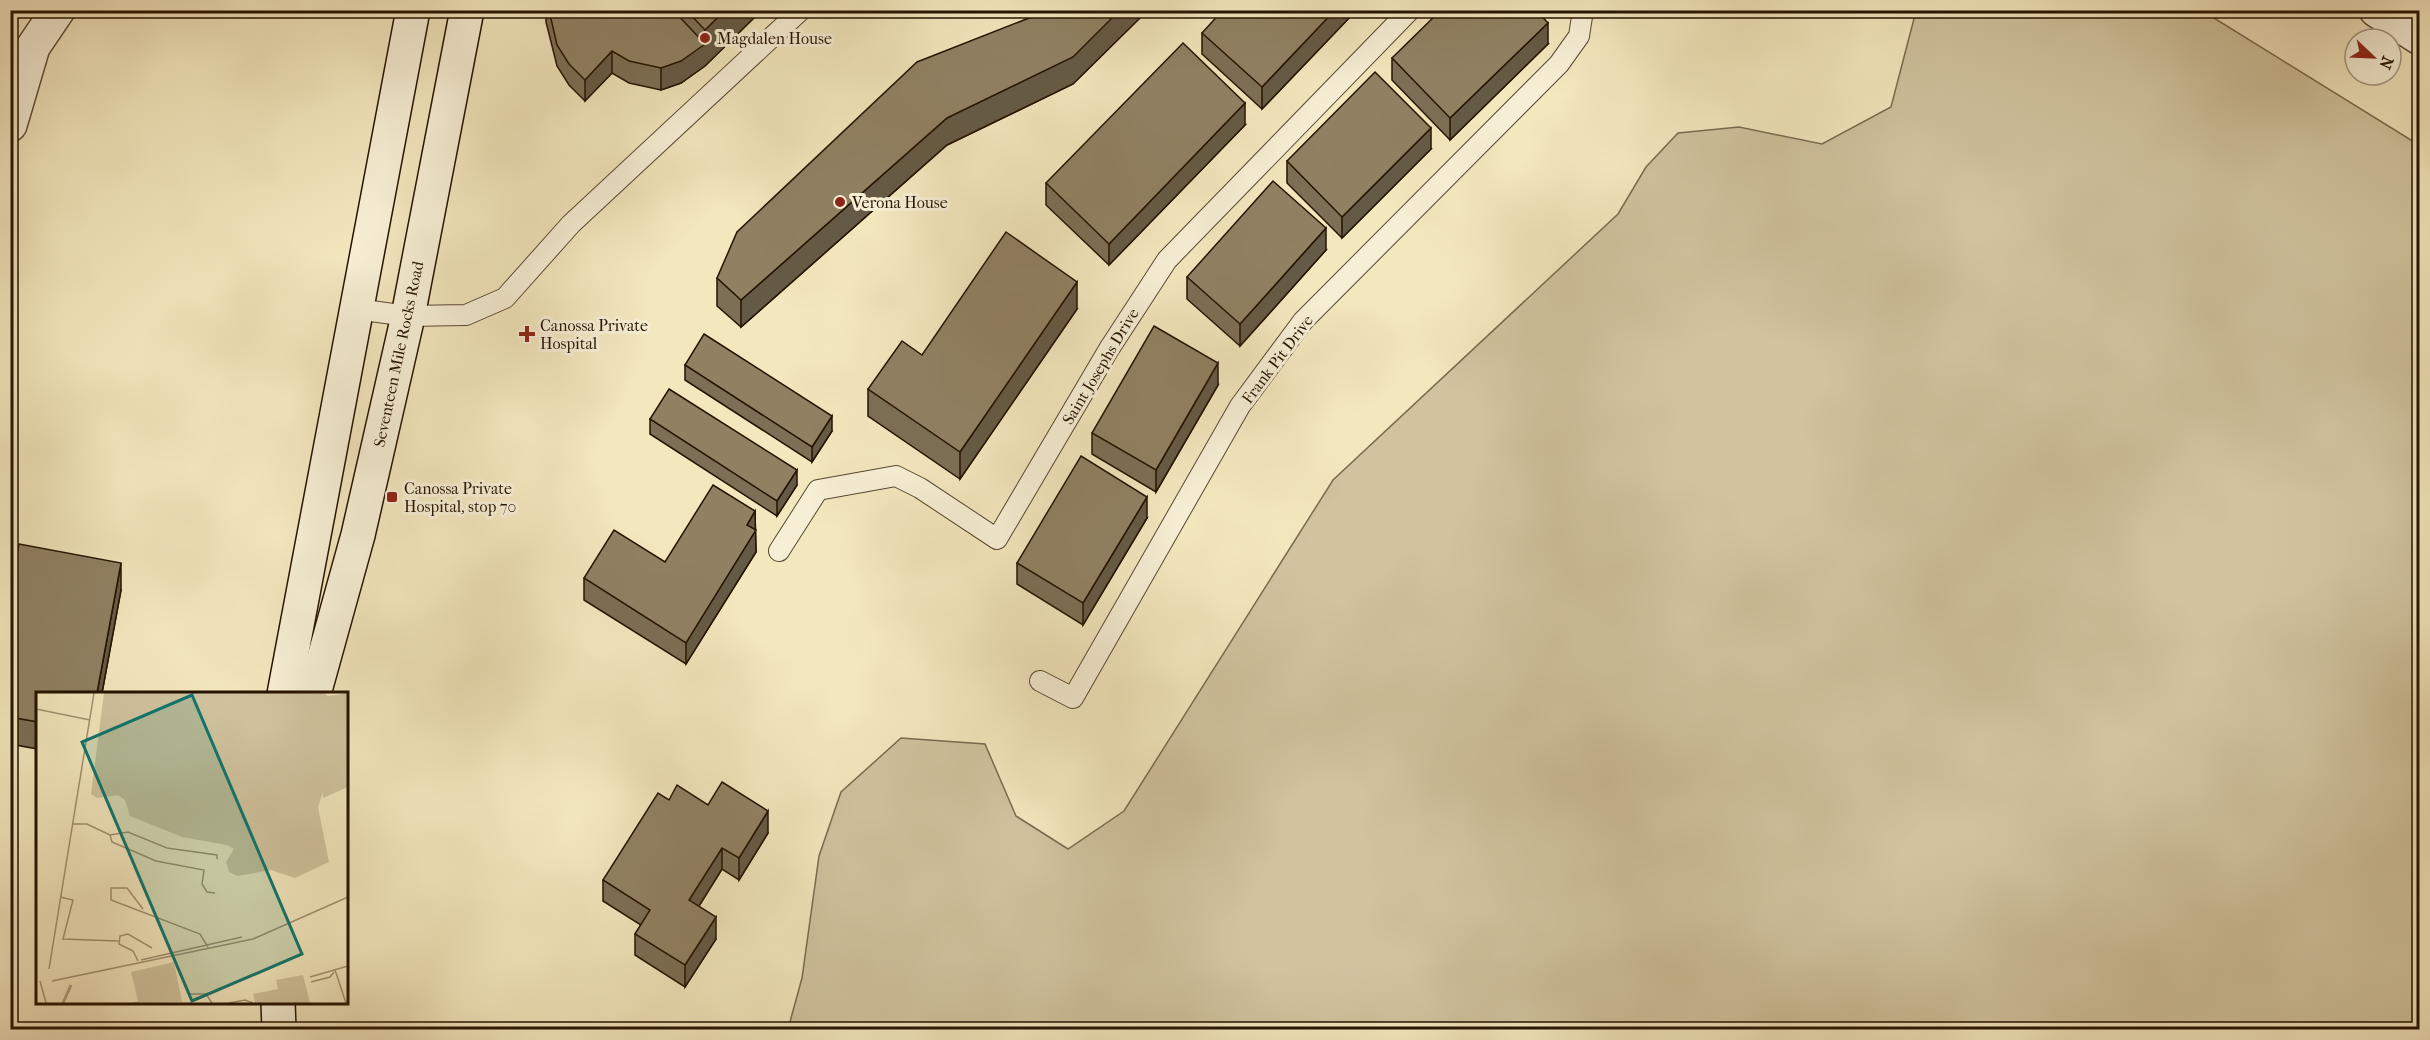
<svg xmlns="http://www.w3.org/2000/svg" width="2430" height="1040" font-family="'IM FELL French Canon',serif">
	<rect width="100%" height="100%" fill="#f3e7be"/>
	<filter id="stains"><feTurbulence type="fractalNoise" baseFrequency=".00333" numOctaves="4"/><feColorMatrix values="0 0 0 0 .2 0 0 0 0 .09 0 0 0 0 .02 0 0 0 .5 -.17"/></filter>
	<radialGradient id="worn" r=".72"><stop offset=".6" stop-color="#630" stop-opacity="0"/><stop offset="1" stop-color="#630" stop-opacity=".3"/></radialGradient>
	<!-- green -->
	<polygon fill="#d0c39e" stroke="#7a6b4f" stroke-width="1.5" points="2201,10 2419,145 2419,1029 788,1029 802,978 819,856 841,792 901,738 985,744 1016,816 1068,849 1124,811 1333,480 1618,214 1646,167 1678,133 1739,127 1822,144 1891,107 1916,11"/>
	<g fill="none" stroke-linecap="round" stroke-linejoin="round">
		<defs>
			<g id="lane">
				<polyline points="356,309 408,316 466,315 505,298 571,224 801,10"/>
				<polyline points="779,551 818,490 896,476 920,488 997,539 1109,349 1167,260 1410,10"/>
				<polyline points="1040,681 1073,698 1240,406 1303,321 1559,64 1579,36 1583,10"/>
			</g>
			<g id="street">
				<polyline points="2376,10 2420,38"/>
				<polyline points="10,125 33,47 58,10"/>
			</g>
			<g id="secondary">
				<polyline points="284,694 413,10"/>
				<polyline points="314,694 358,535 408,316 467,10"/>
				<polyline points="278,1002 279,1030"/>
			</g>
		</defs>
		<!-- lane casing -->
		<use href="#lane" stroke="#584830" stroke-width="22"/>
		<!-- street casing -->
		<use href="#street" stroke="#584830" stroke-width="36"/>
		<!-- secondary casing -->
		<use href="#secondary" stroke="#251300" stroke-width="36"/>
		<!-- lane -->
		<use href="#lane" stroke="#f7efd5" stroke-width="20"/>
		<!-- street -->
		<use href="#street" stroke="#f7efd5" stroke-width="33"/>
		<!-- secondary -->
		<use href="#secondary" stroke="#f7efd5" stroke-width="33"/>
	</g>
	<!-- wall -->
	<g fill="#7c6f55" stroke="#251300" stroke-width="1.5">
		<polygon points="546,10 762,10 705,66 681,83 661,90 629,83 612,73 585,101 569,85 557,66 546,22"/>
		<polygon points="1040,10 1148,10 1073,84 947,145 741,327 717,306 717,278"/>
		<polygon points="1351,10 1351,16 1262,109 1202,54 1202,33"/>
		<polygon points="1548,44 1450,140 1392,80 1392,58"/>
		<polygon points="1245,125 1109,265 1046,205 1046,183"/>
		<polygon points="1431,149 1342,238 1287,183 1287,161"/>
		<polygon points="1326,250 1240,346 1187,299 1187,277"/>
		<polygon points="1077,309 960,479 868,416 868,389 922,355"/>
		<polygon points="685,365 832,431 812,462 685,380"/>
		<polygon points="1218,385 1156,492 1092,454 1092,433"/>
		<polygon points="650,419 797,485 777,516 650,434"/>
		<polygon points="755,511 756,552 686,664 584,600 584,578 665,562"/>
		<polygon points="1147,518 1083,625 1017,584 1017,563"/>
		<polygon points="121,590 102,693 38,693 38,749 10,744 10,593"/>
		<polygon points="669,800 708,805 768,833 739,880 722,869 699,906 716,939 685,987 635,955 635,934 641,925 603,901 603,880"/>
	</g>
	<!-- shaded-wall -->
	<g fill="#655a45" stroke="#251300" stroke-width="1.5">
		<polygon points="725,10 762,10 705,66 681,83 661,90 661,68 705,44 705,30"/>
		<polygon points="1120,10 1148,10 1073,84 947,145 741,327 741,300 947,118"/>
		<polygon points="1335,10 1351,10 1351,16 1262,109 1262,87"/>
		<polygon points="1548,23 1548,44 1450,140 1450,118"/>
		<polygon points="612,51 612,73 585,101 585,80"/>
		<polygon points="1245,103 1245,125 1109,265 1109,244"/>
		<polygon points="1431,128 1431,149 1342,238 1342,217"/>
		<polygon points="1326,228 1326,250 1240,346 1240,324"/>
		<polygon points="1077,282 1077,309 960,479 960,452"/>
		<polygon points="1218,363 1218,385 1156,492 1156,470"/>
		<polygon points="832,416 832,431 812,462 812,447"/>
		<polygon points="797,470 797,485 777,516 777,501"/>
		<polygon points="1147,497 1147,518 1083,625 1083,603"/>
		<polygon points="755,511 756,552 686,664 686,643 747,525"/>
		<polygon points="121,563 121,590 102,693 97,693"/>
		<polygon points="768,811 768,833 739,880 739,858"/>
		<polygon points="722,848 722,869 689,922 689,900"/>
		<polygon points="716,917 716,939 685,987 685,965"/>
	</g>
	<!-- building -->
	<g fill="#908163" stroke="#251300" stroke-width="1.5">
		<polygon points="549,10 673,10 705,44 681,61 661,68 629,61 612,51 585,80 569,64 557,45"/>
		<polygon points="686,10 725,10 705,30"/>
		<polygon points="1040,10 1120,10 1073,57 947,118 741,300 717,278 737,232 917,62 1034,16"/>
		<polygon points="1223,10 1335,10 1262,87 1202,33"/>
		<polygon points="1441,10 1536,10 1548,23 1450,118 1392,58"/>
		<polygon points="1183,43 1245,103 1109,244 1046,183"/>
		<polygon points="1375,72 1431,128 1342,217 1287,161"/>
		<polygon points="1273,181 1326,228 1240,324 1187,277"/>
		<polygon points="1006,232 1077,282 960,452 868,389 902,341 922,355"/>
		<polygon points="1154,326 1218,363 1156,470 1092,433"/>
		<polygon points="704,334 832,416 812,447 685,365"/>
		<polygon points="669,389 797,470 777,501 650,419"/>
		<polygon points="1081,456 1147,497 1083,603 1017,563"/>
		<polygon points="713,485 755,511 747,525 756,530 686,643 584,578 614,530 665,562"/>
		<polygon points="19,544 121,563 97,693 38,693 38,722 10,717 10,593"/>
		<polygon points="722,782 768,811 739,858 722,848 689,900 716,917 685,965 635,934 650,910 603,880 658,793 669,800 677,785 708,805"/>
	</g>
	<!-- markers -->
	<g fill="#8f2418" stroke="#f7efd5" stroke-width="2">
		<circle cx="705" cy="38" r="6"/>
		<circle cx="840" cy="202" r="6"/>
		<path d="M524 325h6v6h6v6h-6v6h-6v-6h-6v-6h6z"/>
		<rect x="386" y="491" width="12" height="12" rx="3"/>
	</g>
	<g text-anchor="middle" stroke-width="6" stroke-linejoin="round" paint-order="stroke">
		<!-- poi labels -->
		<g font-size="16" fill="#251300" stroke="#f7efd5" text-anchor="start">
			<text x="717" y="44">Magdalen House</text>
			<text x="852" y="208">Verona House</text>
			<text x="540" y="331">Canossa Private<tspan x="540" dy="18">Hospital</tspan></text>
			<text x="404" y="494">Canossa Private<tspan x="404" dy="18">Hospital, stop 70</tspan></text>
		</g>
		<!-- street labels -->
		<g font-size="16" fill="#251300" stroke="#f7efd5">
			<text transform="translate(398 354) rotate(-78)" y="6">Seventeen Mile Rocks Road</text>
			<text transform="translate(1277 359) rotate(-53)" y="6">Frank Pit Drive</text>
			<text transform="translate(1100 366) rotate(-59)" y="6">Saint Josephs Drive</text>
		</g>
	</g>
	<!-- overview -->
	<g transform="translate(36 692)">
		<rect width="312" height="312" fill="#f3e7be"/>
		<path d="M 68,1 L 288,1 L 292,4 L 312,1 L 312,95 L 287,106 L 287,100 L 282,115 L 293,170 L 259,186 L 235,178 L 202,184 L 193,180 L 190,170 L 198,157 L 191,153 L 146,145 L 94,124 L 89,108 L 82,103 L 61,106 L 55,102 ZM 138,270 L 146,310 L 95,311 L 102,309 L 95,280 ZM 267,283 L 274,311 L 219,311 L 217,302 L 242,297 L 240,288 Z" fill="#d0c39e"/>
		<path fill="none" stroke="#ad9f7d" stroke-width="3" d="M 27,311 L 35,293"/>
		<path fill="none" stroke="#a19272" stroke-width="1.5" d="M 0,17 L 54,28M 37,132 L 51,132 L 74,143 L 92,140 L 131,156 L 181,163 L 181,167M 74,143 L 76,150 L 120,169 L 168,178 L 166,192 L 171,200 L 179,201M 24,205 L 37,208 L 27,247 L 82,249M 107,217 L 91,196 L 75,196 L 75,208 L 164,242 L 172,255M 105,268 L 206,245M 102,269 L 97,259 L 83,252 L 84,244 L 92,242 L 116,256M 13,277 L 58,1M 299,278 L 310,311M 274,285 L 312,274M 4,289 L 10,311M 16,289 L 217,247 L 312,205M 275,290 L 294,285 L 298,280M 152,302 L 170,302 L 176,311M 193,311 L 209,308 L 217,311"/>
		<path fill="#0f766e" fill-opacity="0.15" stroke="#0f766e" stroke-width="3" d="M 156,3 L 266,262 L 156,309 L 46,50 Z"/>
		<rect width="312" height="312" fill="none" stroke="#251300" stroke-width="3"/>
	</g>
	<!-- margin -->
	<rect width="2430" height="1040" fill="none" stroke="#f3e7be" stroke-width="36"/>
	<rect x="12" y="12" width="2406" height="1016" fill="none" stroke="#251300" stroke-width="3"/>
	<rect x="18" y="18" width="2394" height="1004" fill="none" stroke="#251300" stroke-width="1.5"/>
	<!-- north arrow -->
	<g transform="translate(2373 57) rotate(113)"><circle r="28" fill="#f7efd5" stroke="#a39780" stroke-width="1.5"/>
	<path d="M0-4.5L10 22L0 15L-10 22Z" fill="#8f2418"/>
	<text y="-9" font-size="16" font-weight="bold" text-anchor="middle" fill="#251300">N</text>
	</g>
	<rect width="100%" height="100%" filter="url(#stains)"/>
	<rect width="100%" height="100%" fill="url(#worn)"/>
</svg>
